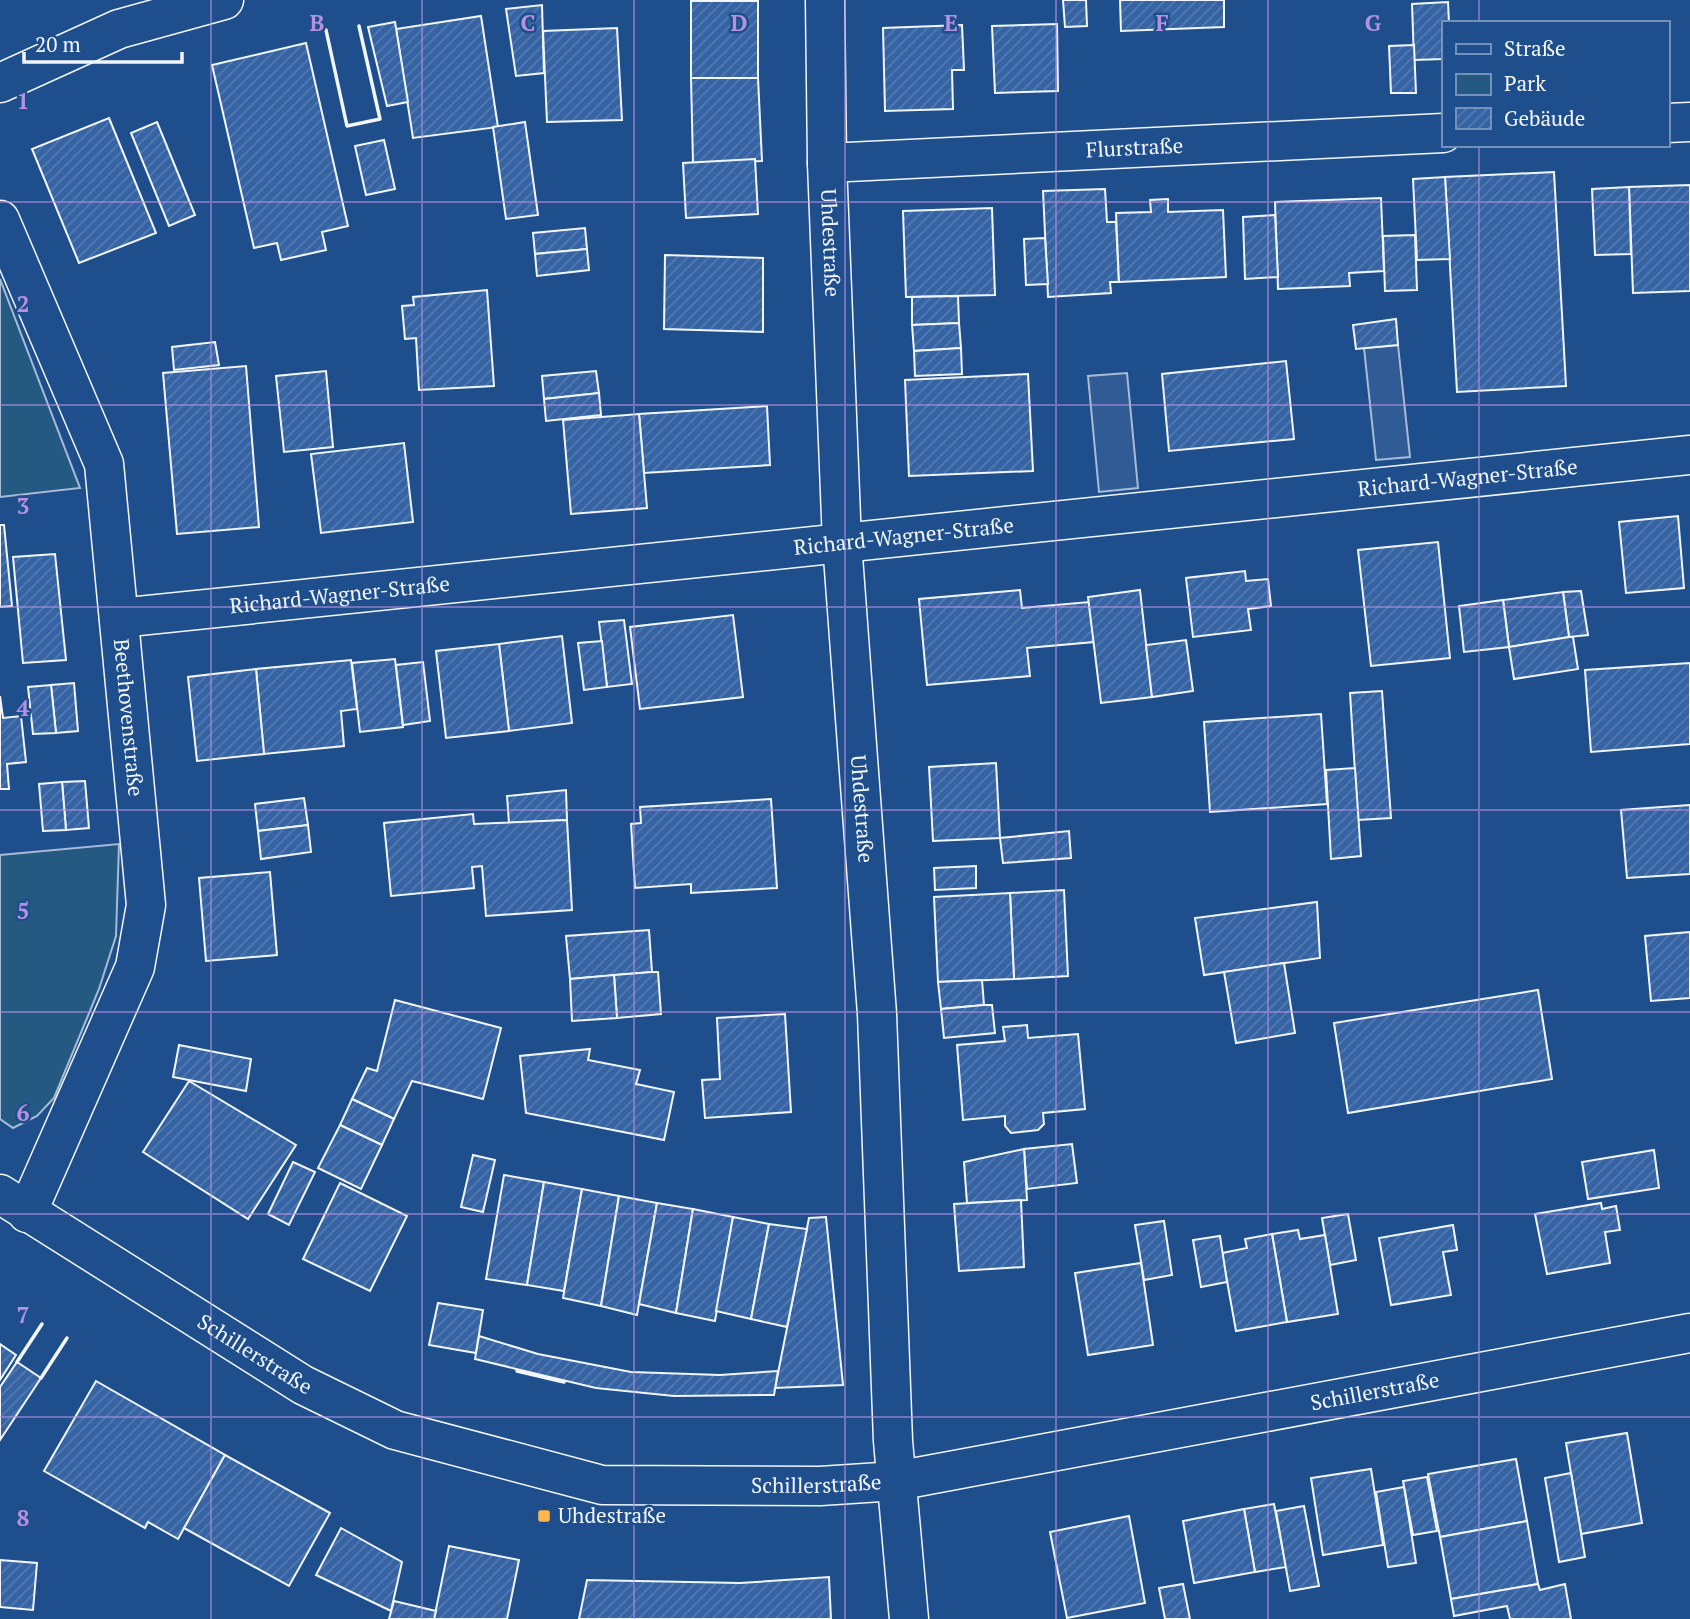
<svg xmlns="http://www.w3.org/2000/svg" width="1690" height="1619" font-family="'PT Serif',serif">
	<defs>
		<pattern id="building-hatch" width="6" height="6" patternUnits="userSpaceOnUse" patternTransform="scale(1.75)"><rect width="6" height="6" fill="#3563a3"/><path d="M-1 1l2-2M0 6l6-6M5 7l2-2" fill="none" stroke="#537ab1"/></pattern>
	</defs>
	<rect width="100%" height="100%" fill="#1f4e8c"/>
	<!-- park -->
	<g fill="#245a82" stroke="#a8bbd7" stroke-width="2">
		<polygon points="0,279 80,488 0,497"/>
		<polygon points="119,844 116,936 99,989 54,1098 37,1116 13,1128 0,1119 0,855"/>
	</g>
	<!-- parking -->
	<g fill="#305b95" stroke="#a8bbd7" stroke-width="2">
		<polygon points="1398,345 1410,457 1376,460 1364,348"/>
		<polygon points="1127,373 1138,488 1099,492 1088,376"/>
	</g>
	<!-- building -->
	<g fill="url(#building-hatch)" stroke="#f2f6ff" stroke-width="2">
		<polygon points="1063,0 1086,0 1087,26 1065,27"/>
		<polygon points="1120,0 1224,0 1224,27 1121,31"/>
		<rect x="691" y="1" width="67" height="77"/>
		<polygon points="1448,2 1449,23 1443,23 1443,59 1414,60 1412,4"/>
		<polygon points="542,5 544,73 516,76 506,9"/>
		<polygon points="481,16 498,127 413,138 396,29"/>
		<polygon points="395,22 408,102 387,106 368,27"/>
		<polygon points="1057,24 1058,91 995,93 992,26"/>
		<polygon points="962,25 964,70 952,70 953,109 885,111 883,28"/>
		<polygon points="617,28 622,120 547,122 543,31"/>
		<polygon points="306,43 348,226 322,232 326,250 281,260 277,243 254,248 212,65"/>
		<polygon points="1414,45 1416,93 1391,93 1389,46"/>
		<polygon points="691,78 758,78 762,161 693,163"/>
		<polygon points="109,118 156,233 79,263 32,149"/>
		<polygon points="157,122 195,215 169,226 131,133"/>
		<polygon points="525,122 538,215 506,219 493,127"/>
		<polygon points="384,140 395,189 366,195 355,146"/>
		<polygon points="755,159 758,214 686,218 683,163"/>
		<polygon points="1554,172 1566,386 1457,392 1445,177"/>
		<polygon points="1445,177 1450,259 1417,260 1413,179"/>
		<polygon points="1690,185 1690,291 1633,293 1629,187"/>
		<polygon points="1629,187 1631,254 1595,255 1592,189"/>
		<polygon points="1105,189 1107,222 1116,222 1119,282 1110,282 1111,293 1048,297 1043,191"/>
		<polygon points="1381,198 1384,271 1349,273 1350,286 1278,289 1275,202"/>
		<polygon points="1168,199 1168,212 1223,210 1226,277 1119,282 1116,213 1151,212 1150,200"/>
		<polygon points="992,208 995,295 906,297 903,211"/>
		<polygon points="1275,215 1278,277 1245,279 1243,217"/>
		<polygon points="585,228 587,249 535,254 533,233"/>
		<polygon points="1415,235 1417,290 1385,291 1383,236"/>
		<polygon points="1045,238 1048,284 1026,285 1024,239"/>
		<polygon points="587,249 589,270 537,276 535,254"/>
		<polygon points="665,255 763,258 763,332 664,329"/>
		<polygon points="487,290 494,386 419,390 416,338 405,339 402,306 414,305 413,297"/>
		<polygon points="958,296 959,323 912,325 912,297"/>
		<polygon points="1396,319 1398,345 1356,349 1353,325"/>
		<polygon points="959,323 961,348 914,351 912,325"/>
		<polygon points="215,342 219,365 174,370 172,347"/>
		<polygon points="961,348 962,374 915,376 914,351"/>
		<polygon points="1286,361 1294,439 1169,451 1162,374"/>
		<polygon points="246,366 259,527 177,534 163,373"/>
		<polygon points="326,371 333,447 284,452 276,376"/>
		<polygon points="596,371 599,393 544,399 542,376"/>
		<polygon points="1028,374 1033,471 909,476 905,380"/>
		<polygon points="599,393 601,415 546,421 544,399"/>
		<polygon points="767,406 770,465 644,473 639,414"/>
		<polygon points="639,414 647,508 571,514 563,420"/>
		<polygon points="404,443 413,522 321,533 311,454"/>
		<polygon points="1678,516 1684,588 1626,593 1619,522"/>
		<polygon points="0,525 4,525 12,606 0,607"/>
		<polygon points="1438,542 1450,658 1371,666 1358,550"/>
		<polygon points="55,554 66,660 23,663 13,557"/>
		<polygon points="1245,571 1246,581 1268,579 1271,606 1248,609 1251,630 1193,637 1186,578"/>
		<polygon points="1020,590 1022,608 1089,602 1094,642 1027,648 1030,676 927,685 919,599"/>
		<polygon points="1140,590 1152,697 1101,703 1088,597"/>
		<polygon points="1581,591 1588,635 1569,637 1563,592"/>
		<polygon points="1563,592 1569,637 1509,647 1503,600"/>
		<polygon points="1503,600 1509,647 1464,652 1459,606"/>
		<polygon points="733,615 743,697 640,709 630,627"/>
		<polygon points="624,620 632,684 607,687 599,622"/>
		<polygon points="562,636 572,723 509,731 499,644"/>
		<polygon points="1569,637 1573,637 1578,669 1514,679 1509,647"/>
		<polygon points="1186,640 1193,691 1152,697 1146,645"/>
		<polygon points="602,641 607,687 584,690 578,643"/>
		<polygon points="499,644 509,731 446,738 436,651"/>
		<polygon points="395,659 403,727 360,732 352,663"/>
		<polygon points="351,660 357,709 341,711 344,746 264,754 256,669"/>
		<polygon points="423,662 430,721 403,725 396,665"/>
		<polygon points="1690,663 1690,744 1591,752 1585,670"/>
		<polygon points="256,669 264,754 197,761 188,677"/>
		<polygon points="74,683 78,731 56,733 51,685"/>
		<polygon points="51,685 56,733 33,734 28,687"/>
		<polygon points="1382,691 1391,818 1358,820 1350,693"/>
		<polygon points="0,696 3,718 21,716 26,762 7,764 9,789 0,789"/>
		<polygon points="1321,714 1327,804 1210,812 1204,722"/>
		<polygon points="996,763 1000,838 933,841 929,767"/>
		<polygon points="1355,768 1361,856 1331,859 1326,770"/>
		<polygon points="85,781 89,828 66,830 62,782"/>
		<polygon points="62,782 66,830 43,831 39,784"/>
		<polygon points="566,790 567,820 509,823 507,796"/>
		<polygon points="304,798 308,825 258,831 255,804"/>
		<polygon points="771,799 777,888 691,893 691,884 635,888 631,824 641,823 640,807"/>
		<polygon points="1690,805 1690,874 1627,878 1621,810"/>
		<polygon points="473,814 474,824 567,820 572,910 486,916 482,866 472,867 474,888 391,896 384,823"/>
		<polygon points="308,825 311,852 261,859 258,831"/>
		<polygon points="1069,831 1071,858 1003,863 1000,838"/>
		<polygon points="976,866 976,888 935,890 934,868"/>
		<polygon points="270,872 277,955 206,961 199,878"/>
		<polygon points="1064,890 1068,976 1014,979 1010,893"/>
		<polygon points="1010,893 1014,979 938,982 934,897"/>
		<polygon points="1317,902 1320,958 1204,975 1195,918"/>
		<polygon points="649,930 652,972 570,979 566,936"/>
		<polygon points="1690,932 1690,998 1651,1001 1645,936"/>
		<polygon points="1284,963 1295,1033 1236,1043 1224,972"/>
		<polygon points="652,972 658,972 661,1014 617,1018 614,975"/>
		<polygon points="614,975 617,1018 572,1021 570,979"/>
		<polygon points="982,980 984,1005 941,1009 938,982"/>
		<polygon points="1538,990 1552,1079 1348,1113 1334,1023"/>
		<polygon points="395,1000 501,1028 483,1099 412,1081 394,1119 352,1099 367,1068 377,1071"/>
		<polygon points="984,1005 992,1005 995,1033 944,1038 941,1009"/>
		<polygon points="785,1014 791,1112 705,1118 702,1080 720,1079 717,1018"/>
		<polygon points="1027,1025 1028,1038 1078,1034 1085,1109 1043,1113 1044,1124 1038,1130 1011,1133 1005,1126 1005,1116 963,1120 957,1045 1005,1041 1003,1027"/>
		<polygon points="179,1045 251,1059 246,1091 173,1077"/>
		<polygon points="590,1049 588,1060 640,1070 636,1084 674,1092 664,1140 526,1113 520,1056"/>
		<polygon points="189,1081 296,1145 248,1219 143,1152"/>
		<polygon points="352,1099 394,1119 382,1145 340,1125"/>
		<polygon points="340,1125 382,1145 361,1189 318,1168"/>
		<polygon points="1072,1144 1077,1183 1027,1189 1024,1149"/>
		<polygon points="1024,1149 1027,1200 967,1203 964,1162"/>
		<polygon points="1654,1150 1659,1188 1588,1199 1582,1162"/>
		<polygon points="473,1155 495,1160 483,1212 461,1207"/>
		<polygon points="293,1162 315,1172 289,1225 268,1214"/>
		<polygon points="504,1175 544,1182 527,1285 486,1279"/>
		<polygon points="544,1182 582,1189 564,1291 527,1285"/>
		<polygon points="340,1183 407,1216 370,1291 303,1259"/>
		<polygon points="582,1189 619,1196 601,1306 563,1298"/>
		<polygon points="619,1196 657,1203 637,1315 601,1306"/>
		<polygon points="1021,1200 1024,1267 959,1271 954,1204"/>
		<polygon points="657,1203 693,1209 676,1313 639,1304"/>
		<polygon points="1601,1203 1602,1209 1616,1206 1620,1230 1605,1232 1610,1263 1547,1274 1535,1214"/>
		<polygon points="693,1209 733,1217 715,1321 676,1313"/>
		<polygon points="1348,1214 1356,1260 1330,1265 1322,1218"/>
		<polygon points="733,1217 769,1224 751,1319 716,1311"/>
		<polygon points="826,1217 843,1385 775,1388 809,1218"/>
		<polygon points="1164,1221 1172,1275 1144,1280 1135,1225"/>
		<polygon points="769,1224 807,1229 787,1327 751,1319"/>
		<polygon points="1453,1225 1457,1250 1443,1252 1451,1295 1391,1305 1379,1238"/>
		<polygon points="1298,1230 1300,1239 1325,1235 1338,1314 1287,1322 1272,1234"/>
		<polygon points="1272,1234 1287,1322 1236,1331 1222,1253 1247,1248 1245,1239"/>
		<polygon points="1220,1236 1227,1282 1201,1287 1193,1240"/>
		<polygon points="1141,1263 1153,1345 1088,1355 1075,1273"/>
		<polygon points="438,1303 483,1310 476,1353 429,1345"/>
		<polygon points="479,1336 538,1354 631,1372 720,1375 778,1371 774,1395 674,1396 596,1388 475,1359"/>
		<polygon points="0,1344 16,1355 0,1380"/>
		<polygon points="17,1362 41,1378 0,1440 0,1387"/>
		<polygon points="96,1381 225,1455 178,1539 148,1522 145,1528 44,1471"/>
		<polygon points="1627,1433 1642,1523 1581,1534 1566,1443"/>
		<polygon points="225,1455 330,1513 289,1586 184,1528"/>
		<polygon points="1516,1459 1527,1521 1440,1537 1428,1474"/>
		<polygon points="1371,1469 1383,1545 1323,1555 1311,1478"/>
		<polygon points="1571,1473 1585,1557 1559,1562 1545,1478"/>
		<polygon points="1427,1477 1437,1531 1413,1535 1403,1481"/>
		<polygon points="1404,1487 1416,1563 1388,1567 1376,1492"/>
		<polygon points="1274,1504 1286,1567 1255,1572 1244,1509"/>
		<polygon points="1304,1506 1319,1586 1290,1591 1276,1511"/>
		<polygon points="1244,1509 1255,1572 1194,1583 1183,1521"/>
		<polygon points="1129,1516 1145,1603 1067,1618 1050,1532"/>
		<polygon points="1527,1521 1538,1584 1451,1599 1440,1537"/>
		<polygon points="341,1528 402,1562 391,1611 316,1575"/>
		<polygon points="449,1546 519,1560 507,1619 434,1619"/>
		<polygon points="0,1560 37,1563 33,1610 0,1607"/>
		<polygon points="829,1577 831,1619 579,1619 587,1580 740,1583"/>
		<polygon points="1183,1584 1190,1619 1165,1619 1159,1588"/>
		<polygon points="1538,1584 1540,1590 1565,1584 1571,1619 1510,1619 1507,1606 1454,1616 1451,1599"/>
		<polygon points="394,1601 436,1611 434,1619 389,1619"/>
	</g>
	<g fill="none" stroke-linecap="round" stroke-linejoin="round">
		<defs>
			<g id="minor">
				<path id="s1" d="M 825,0 L 827,163 L 842,543 L 877,1014 L 893,1441 L 909,1619"/>
				<polyline points="0,83 119,29 224,0"/>
				<polyline points="1667,123 1690,122"/>
				<path id="s2" d="M 827,163 L 1443,133"/>
				<path id="s3" d="M 0,220 L 104,464 L 146,905 L 135,967 L 27,1213"/>
				<path id="s4" d="M 119,618 L 1690,455"/>
				<path id="s5" d="M 0,1194 L 303,1385 L 395,1430 L 602,1485 L 820,1486 L 896,1481 L 1690,1333"/>
			</g>
		</defs>
		<!-- minor casing -->
		<use href="#minor" stroke="#f2f6ff" stroke-width="41"/>
		<!-- minor -->
		<use href="#minor" stroke="#1f4e8c" stroke-width="38"/>
		<!-- wall -->
		<g stroke="#f2f6ff" stroke-width="3.5">
			<polyline points="326,30 347,126 380,119 359,26"/>
			<polyline points="17,1362 42,1324"/>
			<polyline points="517,1371 564,1382"/>
			<polyline points="41,1378 67,1338"/>
		</g>
	</g>
	<!-- grid -->
	<path fill="none" stroke="#b691df" stroke-width="2" stroke-opacity="0.55" d="M 211,0 L 211,1619M 422,0 L 422,1619M 634,0 L 634,1619M 845,0 L 845,1619M 1056,0 L 1056,1619M 1268,0 L 1268,1619M 1479,0 L 1479,23M 1479,145 L 1479,1619M 0,202 L 1690,202M 0,405 L 1690,405M 0,607 L 1690,607M 0,810 L 1690,810M 0,1012 L 1690,1012M 0,1214 L 1690,1214M 0,1417 L 1690,1417"/>
	<!-- markers -->
	<rect fill="#ffb74d" stroke="#1f4e8c" stroke-width="2.5" x="537" y="1509" width="14" height="14" rx="3.5"/>
	<g text-anchor="middle" stroke-width="5" stroke-linejoin="round" paint-order="stroke">
		<!-- street labels -->
		<g font-size="21" fill="#f2f6ff" stroke="#1f4e8c">
			<text dy="7" stroke="none"><textPath href="#s2" startOffset="308">Flurstraße</textPath></text>
			<text dy="7" stroke="none"><textPath href="#s1" startOffset="243">Uhdestraße</textPath></text>
			<text dy="7" stroke="none"><textPath href="#s4" startOffset="1356">Richard-Wagner-Straße</textPath></text>
			<text dy="7" stroke="none"><textPath href="#s4" startOffset="789">Richard-Wagner-Straße</textPath></text>
			<text dy="7" stroke="none"><textPath href="#s4" startOffset="222">Richard-Wagner-Straße</textPath></text>
			<text dy="7" stroke="none"><textPath href="#s3" startOffset="520">Beethovenstraße</textPath></text>
			<text dy="7" stroke="none"><textPath href="#s1" startOffset="810">Uhdestraße</textPath></text>
			<text dy="7" stroke="none"><textPath href="#s5" startOffset="301">Schillerstraße</textPath></text>
			<text dy="7" stroke="none"><textPath href="#s5" startOffset="1456">Schillerstraße</textPath></text>
			<text dy="7" stroke="none"><textPath href="#s5" startOffset="889">Schillerstraße</textPath></text>
		</g>
		<!-- poi labels -->
		<g font-size="21" fill="#f2f6ff" stroke="#1f4e8c" text-anchor="start">
			<text x="558" y="1523">Uhdestraße</text>
		</g>
	</g>
	<g font-size="23" text-anchor="middle" font-weight="bold" fill="#b691df" stroke="#1f4e8c" stroke-width="5" stroke-linejoin="round" paint-order="stroke">
		<text x="317" y="31">B</text>
		<text x="528" y="31">C</text>
		<text x="739" y="31">D</text>
		<text x="951" y="31">E</text>
		<text x="1162" y="31">F</text>
		<text x="1373" y="31">G</text>
		<text x="23" y="109">1</text>
		<text x="23" y="312">2</text>
		<text x="23" y="514">3</text>
		<text x="23" y="716">4</text>
		<text x="23" y="919">5</text>
		<text x="23" y="1121">6</text>
		<text x="23" y="1323">7</text>
		<text x="23" y="1526">8</text>
	</g>
	<!-- legend -->
	<rect x="1442" y="21" width="228" height="126" fill="#1f4e8c" stroke="#7391ba" stroke-width="2"/>
	<rect x="1456" y="44" width="35" height="10" fill="#1f4e8c" stroke="#7391ba" stroke-width="2"/>
	<text x="1504" y="56" font-size="21" fill="#f2f6ff">Straße</text>
	<rect x="1456" y="74" width="35" height="21" fill="#245a82" stroke="#7391ba" stroke-width="2"/>
	<text x="1504" y="91" font-size="21" fill="#f2f6ff">Park</text>
	<rect x="1456" y="108" width="35" height="21" fill="url(#building-hatch)" stroke="#7391ba" stroke-width="2"/>
	<text x="1504" y="126" font-size="21" fill="#f2f6ff">Gebäude</text>
	<!-- scale -->
	<path d="M24 52v10h158v-10" fill="none" stroke="#f2f6ff" stroke-width="3.5"/>
	<text x="35" y="52" font-size="21" fill="#f2f6ff" stroke="#1f4e8c" stroke-width="5" paint-order="stroke">20 m</text>
</svg>
